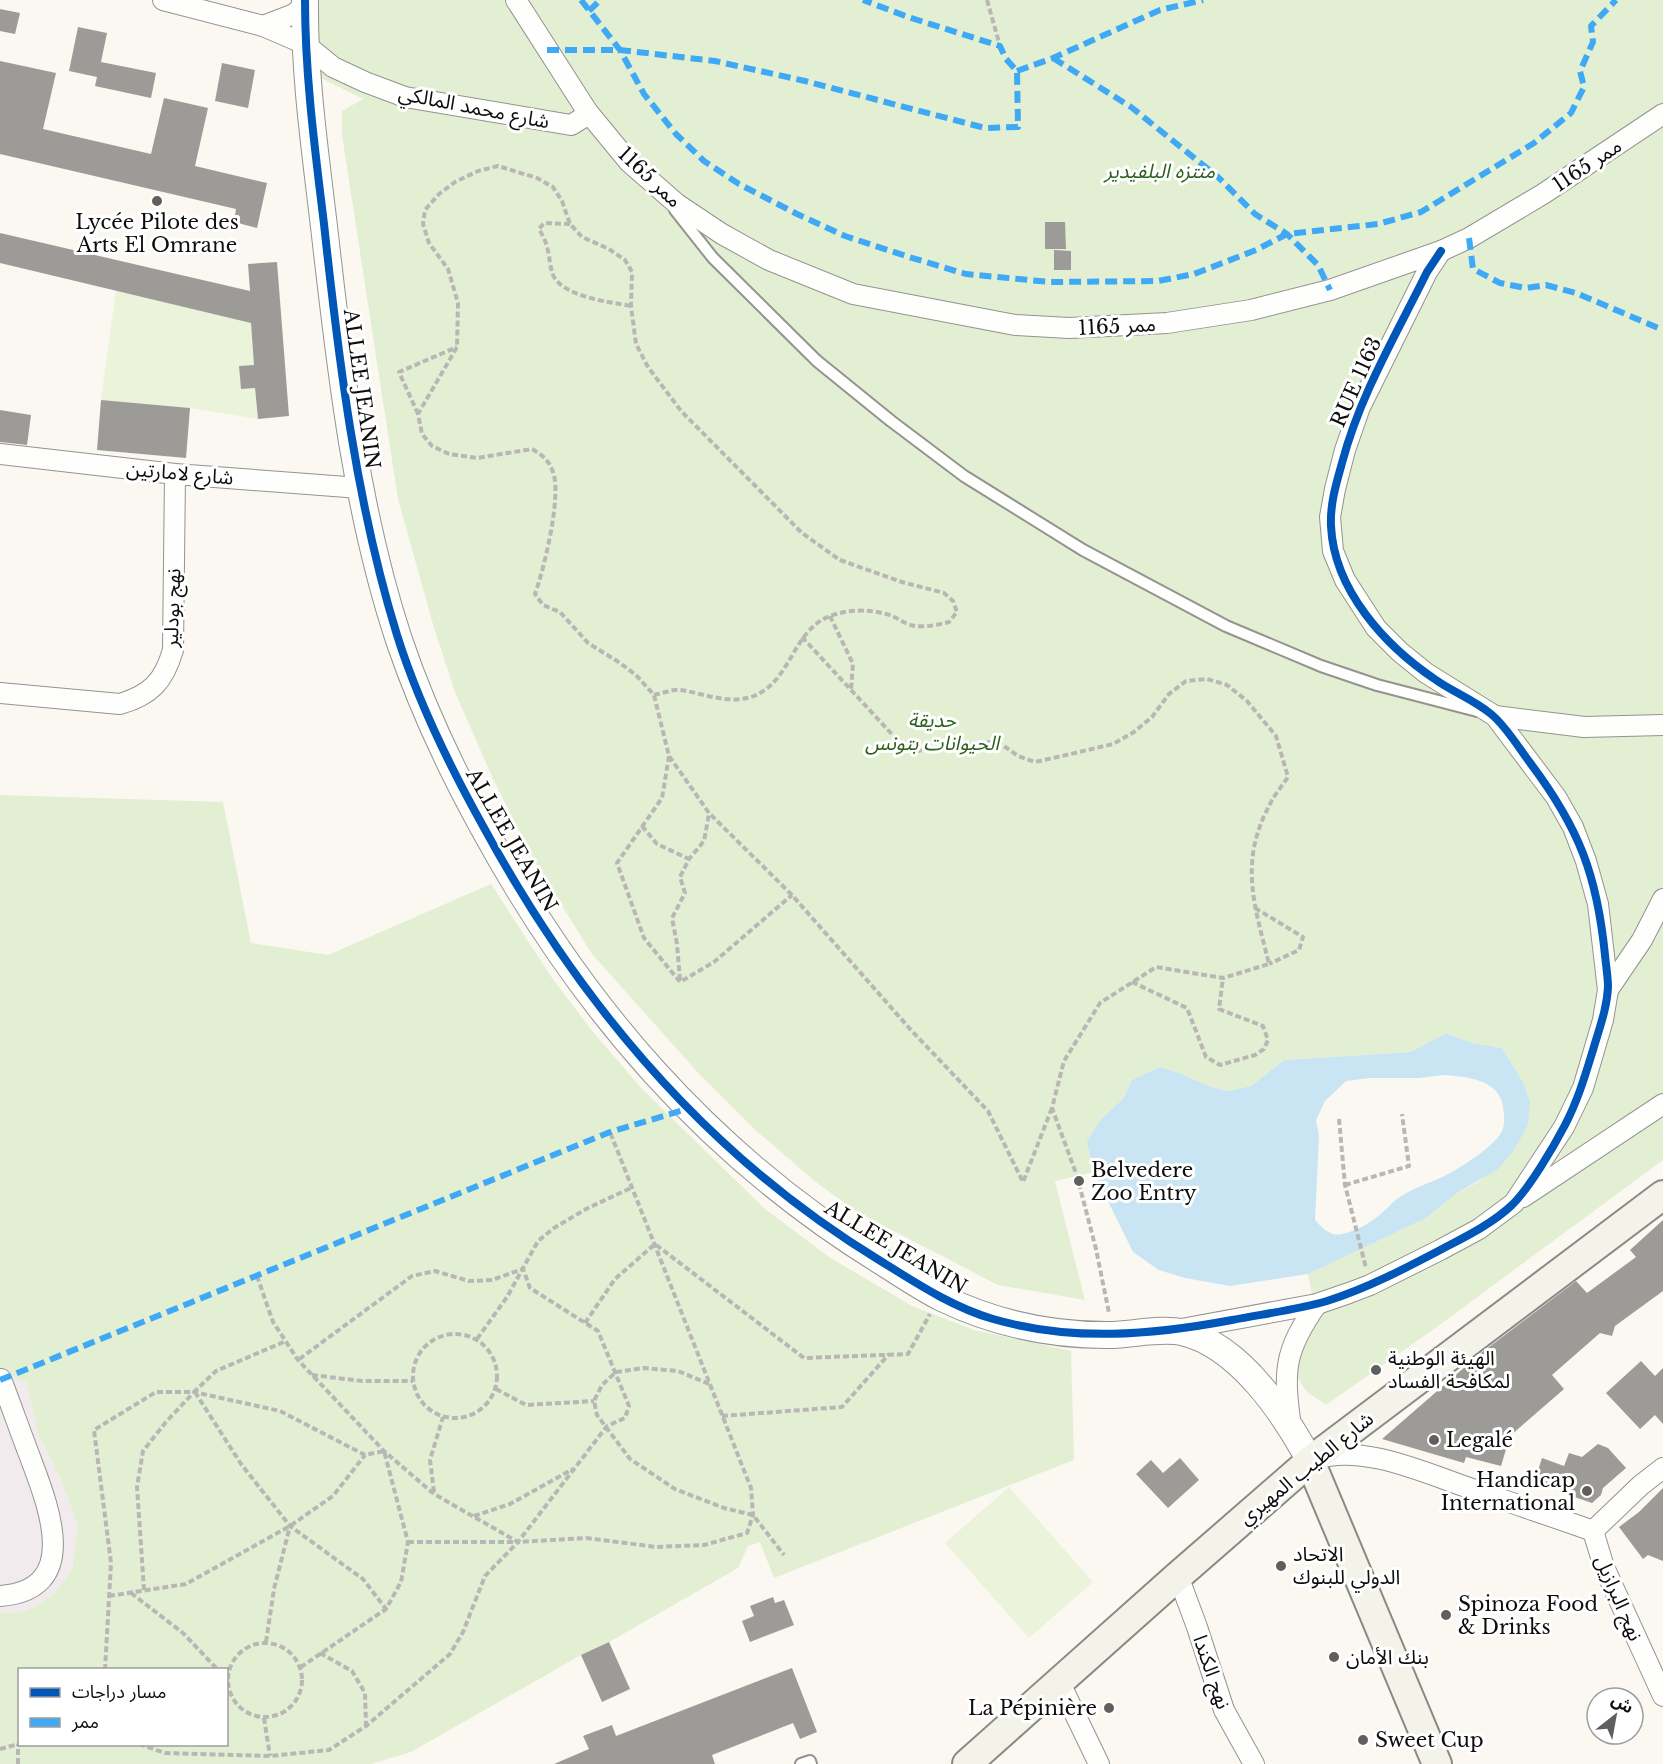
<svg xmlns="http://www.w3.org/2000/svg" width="1663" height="1764" font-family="'Libre Baskerville','Noto Sans Arabic',serif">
	<rect width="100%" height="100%" fill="#faf8f1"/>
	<!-- industrial -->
	<polygon fill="#f1ebee" points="0,1373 26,1382 39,1436 59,1475 78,1526 72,1570 53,1595 24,1612 0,1613"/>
	<!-- green -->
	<g fill="#e3efd2" fill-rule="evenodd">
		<polygon points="316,0 1663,0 1663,1160 1434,1329 1326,1405 1307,1392 1293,1371 1316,1314 1308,1274 1426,1218 1457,1193 1480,1181 1528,1125 1530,1102 1523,1082 1502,1048 1472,1043 1446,1033 1411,1052 1284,1060 1251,1086 1228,1091 1208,1086 1182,1074 1160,1067 1132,1080 1123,1099 1102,1118 1088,1141 1094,1172 1055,1181 1085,1300 998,1285 859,1213 817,1183 754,1129 701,1076 592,954 536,864 493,779 455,692 434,628 398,499 342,135 342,111 363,99 321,78"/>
		<path d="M 0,795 L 223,802 L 251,943 L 328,955 L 491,884 L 552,978 L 593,1032 L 642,1089 L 765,1209 L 829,1257 L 912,1306 L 974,1330 L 1071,1351 L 1074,1460 L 774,1578 L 760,1542 L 748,1546 L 738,1568 L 609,1642 L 581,1655 L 411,1752 L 371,1764 L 0,1764 L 0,1613 L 24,1612 L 53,1595 L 72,1570 L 78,1526 L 59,1475 L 39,1436 L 26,1382 L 0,1373 ZM 20,1670 L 226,1670 L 226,1744 L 20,1744 Z"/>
	</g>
	<!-- pitch -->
	<g fill="#ecf3db">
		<polygon points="116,290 251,323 254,365 239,366 241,389 255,388 258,419 190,408 101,400"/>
		<polygon points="1009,1487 1093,1582 1029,1638 945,1543"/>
	</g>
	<!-- water -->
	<path fill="#c9e4f3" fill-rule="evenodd" d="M 1446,1033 L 1472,1043 L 1502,1048 L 1523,1082 L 1530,1102 L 1528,1125 L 1513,1151 L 1498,1169 L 1457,1193 L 1426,1218 L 1308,1274 L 1230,1286 L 1185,1278 L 1159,1270 L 1133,1252 L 1094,1173 L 1087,1141 L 1102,1118 L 1123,1099 L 1132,1080 L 1160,1067 L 1182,1074 L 1208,1086 L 1228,1091 L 1251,1086 L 1284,1060 L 1411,1052 ZM 1443,1075 C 1463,1076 1496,1079 1502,1102 C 1504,1110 1505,1121 1503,1129 C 1499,1143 1463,1166 1450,1173 C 1434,1182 1416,1186 1400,1197 C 1393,1201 1389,1207 1383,1212 C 1372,1222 1357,1231 1342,1234 C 1331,1237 1322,1228 1315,1220 L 1319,1136 L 1316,1120 L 1325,1101 L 1346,1081 L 1370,1078 L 1419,1078 Z"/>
	<!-- building -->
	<g fill="#9d9b97">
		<polygon points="0,9 20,13 15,34 0,31"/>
		<polygon points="78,27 107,33 101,62 156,73 151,98 95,86 97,77 69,71"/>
		<polygon points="0,61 56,73 43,129 151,154 164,98 208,108 195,166 267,183 257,228 234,222 236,209 0,154"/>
		<polygon points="222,63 255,70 248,108 215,101"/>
		<polygon points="1045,222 1065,222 1066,249 1045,249"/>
		<polygon points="0,233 250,291 248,264 277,262 289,416 258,419 255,388 241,389 239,366 254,365 251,323 0,263"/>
		<polygon points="1054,250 1071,251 1071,270 1054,270"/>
		<polygon points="101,400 190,408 186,458 97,450"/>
		<polygon points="0,410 31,415 27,445 0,442"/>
		<polygon points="1663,1220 1663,1291 1615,1326 1612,1336 1600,1333 1552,1375 1564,1389 1510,1436 1501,1466 1466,1457 1464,1463 1382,1439 1481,1353 1576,1281 1587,1293 1636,1257 1630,1250"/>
		<polygon points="1641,1361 1655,1376 1663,1368 1663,1424 1655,1415 1640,1429 1606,1393"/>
		<polygon points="1598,1444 1608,1448 1626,1468 1603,1488 1601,1495 1592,1503 1560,1492 1557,1487 1535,1480 1542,1458 1564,1466 1569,1453 1582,1457"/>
		<polygon points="1180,1458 1199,1480 1168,1508 1136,1474 1151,1460 1163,1473"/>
		<polygon points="1663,1488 1663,1561 1648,1555 1643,1559 1619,1527 1639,1512"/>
		<polygon points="773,1597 775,1603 784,1600 794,1625 750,1642 742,1621 754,1616 750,1606"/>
		<polygon points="609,1642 630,1689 602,1702 581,1655"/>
		<polygon points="792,1668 817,1732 800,1739 793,1723 712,1755 715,1764 554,1764 589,1749 583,1736 612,1725 616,1736"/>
	</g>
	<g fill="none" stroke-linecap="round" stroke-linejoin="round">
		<defs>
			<g id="service">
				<polyline points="675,210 713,258 817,361 891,421 964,476 1083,550 1226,626 1321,666 1377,685 1477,711"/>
				<polyline points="801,1764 810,1761 811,1764"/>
			</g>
			<g id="minor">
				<polyline points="163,0 263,26 305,44 333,67 365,82 405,97 571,125 581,119 587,111"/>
				<polyline points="516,0 587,111 629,162 677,204 722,234 769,260 853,294 1015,325 1069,328 1167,323 1251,310 1330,290 1441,251 1469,238 1543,194 1663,114"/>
				<polyline points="263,26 294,14 305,5"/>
				<polyline points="0,454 175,474 360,488"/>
				<path d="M 0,693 L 120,704 C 151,695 164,681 173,650 L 175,474"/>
				<polyline points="1495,716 1584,727 1663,725"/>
				<polyline points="1608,990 1642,940 1663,899"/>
				<polyline points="1523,1197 1663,1104"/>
				<polyline points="1176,1330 1317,1304 1349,1293 1370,1285 1440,1250 1479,1229 1514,1203 1564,1127 1583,1088 1603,1020 1608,990 1598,904 1586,861 1573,827 1556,797 1495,716 1426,673 1400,652 1376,628 1345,580 1333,551 1330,517 1335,489 1345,450 1360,407 1427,272 1441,251"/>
				<path d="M 1291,1427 C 1283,1370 1284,1351 1317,1304"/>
				<path d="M 1315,1459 C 1364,1443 1429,1475 1475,1490 C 1514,1504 1554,1517 1593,1531"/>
				<polyline points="1593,1531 1604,1567 1663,1696"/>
				<polyline points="1593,1531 1641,1485 1663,1468"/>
				<polyline points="1178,1576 1197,1627 1224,1710 1254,1764"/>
				<path d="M 0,1596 C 83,1590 48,1505 30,1457 C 20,1431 11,1405 1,1379"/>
				<polyline points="1059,1681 1099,1764"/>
			</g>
			<path id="tertiary" d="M 305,0 C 304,82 317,163 326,244 C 341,376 357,513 399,640 C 421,705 450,767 483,827 C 581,1007 708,1155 884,1263 C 903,1275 922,1288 942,1298 C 996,1324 1054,1336 1113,1335 C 1136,1334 1160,1328 1182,1332 C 1239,1345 1284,1413 1310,1461"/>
			<g id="secondary">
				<polyline points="1310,1461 1437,1764"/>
				<polyline points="967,1764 1178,1576 1310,1461 1663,1195"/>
			</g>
		</defs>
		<!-- service casing -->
		<use href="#service" stroke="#949390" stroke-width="14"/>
		<!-- minor casing -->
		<use href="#minor" stroke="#949390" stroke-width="22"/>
		<!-- tertiary casing -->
		<use href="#tertiary" stroke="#949390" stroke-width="28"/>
		<!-- secondary casing -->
		<use href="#secondary" stroke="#8a8986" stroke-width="32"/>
		<!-- path -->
		<g stroke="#b8b7b6" stroke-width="4" stroke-dasharray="6 3" stroke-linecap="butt">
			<polyline points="987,0 1000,46"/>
			<path d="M 570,224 L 544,223 L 539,229 C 543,236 547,244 548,251 C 550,260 550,267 553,275 C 563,297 610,302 631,306"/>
			<polyline points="418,414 399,372 457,347"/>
			<polyline points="830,616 853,664 851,690"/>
			<path d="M 802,637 L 901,744 L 916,751 L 989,742 L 1001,744 L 1018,756 L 1035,762 L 1062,756 L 1113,744 L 1134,732 L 1152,717 L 1169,694 L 1186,681 L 1207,679 L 1227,685 L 1247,701 L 1276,736 L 1288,777 C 1281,787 1273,797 1268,808 C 1239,864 1255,907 1269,964 L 1223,978 L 1156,967 L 1100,1003 L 1064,1061 L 1052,1108 L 1077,1176 L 1096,1249 L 1109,1313"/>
			<path d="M 654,695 C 663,693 673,689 681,690 C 705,694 730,705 754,696 C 792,681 793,627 833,615 C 851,609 873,609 892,616 C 897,618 902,622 908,624 C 920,629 937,625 949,622 L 957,612 L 953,601 L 944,593 L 902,582 L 840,560 L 802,533 L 681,411 L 648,367 L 636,344 L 631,306 L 632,272 L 625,260 L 609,249 L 582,237 L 570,224 L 562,201 L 553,187 L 537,178 L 498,166 L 478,171 L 455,182 L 439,194 L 425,210 L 423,224 L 429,243 L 448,269 L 458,303 L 457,347 L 418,414 L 422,434 L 432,446 L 449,454 L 477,458 L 532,449 C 542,455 549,460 553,472 C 562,496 544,569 535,594 L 543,605 L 560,612 L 588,643 L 617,661 L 636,675 L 654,695 L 669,756 L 709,813 L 792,895 L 910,1029 L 988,1111 L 1023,1182 L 1052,1108"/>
			<polyline points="669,756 662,798 617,863 644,938 680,982 714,962 792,895"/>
			<polyline points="642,826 657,844 689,859"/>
			<polyline points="1255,908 1303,937 1299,950 1269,964"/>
			<polyline points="680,980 677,944 672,918 685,893 680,877 689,859 704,841 709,814"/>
			<polyline points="1132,982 1187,1008 1206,1057 1220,1065 1255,1055 1264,1049 1268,1040 1263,1026 1219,1009 1223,978"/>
			<polyline points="1339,1119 1345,1185 1366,1268"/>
			<polyline points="1345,1185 1409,1166 1402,1114"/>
			<polyline points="257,1276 273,1322 298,1360 384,1451 434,1494 518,1542 586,1538 657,1547 704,1545 747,1533 753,1515 751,1488 610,1132"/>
			<polyline points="585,1323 615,1279 655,1244 804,1358 908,1354 930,1314"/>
			<circle cx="455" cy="1376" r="42"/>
			<polyline points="477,1339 507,1297 538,1241 554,1228 586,1209 633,1187"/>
			<polyline points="312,1375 362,1381 413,1381"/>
			<polyline points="709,1384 678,1371 644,1368 616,1372 602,1385 594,1401 597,1415 630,1459 675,1489 724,1508 753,1515 784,1555"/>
			<polyline points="496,1389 526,1405 594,1401"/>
			<polyline points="195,1392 241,1464 290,1526 363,1579 386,1609"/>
			<polyline points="722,1416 842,1407 889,1354"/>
			<polyline points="434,1492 430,1460 443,1417"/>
			<polyline points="474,1516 510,1504 573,1469"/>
			<polyline points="408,1542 515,1542"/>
			<polyline points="144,1590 137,1487 143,1451 166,1422 194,1392 280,1411 365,1455 384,1451 408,1542 401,1582 386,1609 301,1667"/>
			<polyline points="131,1593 183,1633 218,1670"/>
			<polyline points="109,1596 186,1584 290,1526 333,1496 365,1455"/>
			<polyline points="266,1642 274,1589 290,1526"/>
			<circle cx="265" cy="1680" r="37"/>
			<polyline points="320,1653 352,1671 365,1693 366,1726"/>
			<polyline points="105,1670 111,1563 94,1430 156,1392 194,1392 216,1371 286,1341"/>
			<polyline points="264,1718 270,1756"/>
			<polyline points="139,1744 165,1753 270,1756 329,1750 366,1726 450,1654 463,1632 485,1576 518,1542 607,1426 625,1418 629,1406 598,1331 530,1288 523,1269 492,1280 469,1281 435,1271 412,1276 298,1360"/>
			<polyline points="0,1749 19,1744"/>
			<polyline points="18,1764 18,1745 23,1744"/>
		</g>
		<!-- service -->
		<use href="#service" stroke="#fefefd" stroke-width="10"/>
		<!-- minor -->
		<use href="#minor" stroke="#fefefd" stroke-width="20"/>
		<!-- tertiary -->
		<use href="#tertiary" stroke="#fefefd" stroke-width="26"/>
		<!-- secondary -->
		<use href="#secondary" stroke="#f4f3e9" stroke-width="28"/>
		<!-- quiet -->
		<g stroke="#3fa9f5" stroke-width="6" stroke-dasharray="12 6" stroke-linecap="butt">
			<polyline points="581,0 620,50 644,94 676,134 704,161 739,184 797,214 845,236 909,257 966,274 1050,282 1158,281 1194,274 1256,250 1287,234 1378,224 1421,212 1534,143 1571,113 1584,87 1580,71 1593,42 1591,26 1616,0"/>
			<polyline points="589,11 600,0"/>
			<polyline points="547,50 620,50 715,61 805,81 985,128 1018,127 1017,71 1006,59 1000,46 908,17 863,0"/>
			<polyline points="1053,58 1131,107 1218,177 1255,214 1287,234 1318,265 1330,290"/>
			<polyline points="1017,71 1053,58 1160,10 1203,0"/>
			<polyline points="1469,238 1473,269 1500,283 1526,288 1546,285 1576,293 1663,330"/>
			<polyline points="0,1380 610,1132 687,1109"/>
		</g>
		<defs>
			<path id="cycleway" d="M 305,0 C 305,75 315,150 324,224 C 339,363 356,502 397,635 C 418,702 449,765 483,826 C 579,1003 706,1155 879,1260 C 916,1283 952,1307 993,1319 C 1073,1342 1152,1335 1232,1320 C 1263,1314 1296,1310 1327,1301 C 1368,1288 1406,1268 1444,1248 C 1467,1236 1493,1223 1512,1205 C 1530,1187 1553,1148 1565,1125 C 1578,1100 1585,1076 1593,1050 C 1599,1029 1607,1009 1608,987 C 1608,977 1606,966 1605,955 C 1597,875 1579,828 1531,764 C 1518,747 1506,726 1491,714 C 1474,700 1453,692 1436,680 C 1385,646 1334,590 1331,526 C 1330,504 1336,484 1342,463 C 1360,395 1396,335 1427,272 L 1441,251"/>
		</defs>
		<!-- cycleway casing -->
		<use href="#cycleway" stroke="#fff" stroke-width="11"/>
		<!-- cycleway -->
		<use href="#cycleway" stroke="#0057b8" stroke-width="8"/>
	</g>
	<!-- markers -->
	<g fill="#605f5d" stroke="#fff" stroke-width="2">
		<circle cx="157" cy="201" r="6"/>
		<circle cx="1079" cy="1181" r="6"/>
		<circle cx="1376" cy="1370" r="6"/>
		<circle cx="1434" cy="1440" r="6"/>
		<circle cx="1587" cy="1491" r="6"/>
		<circle cx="1281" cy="1566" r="6"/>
		<circle cx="1446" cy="1615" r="6"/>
		<circle cx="1334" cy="1657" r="6"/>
		<circle cx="1109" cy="1708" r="6"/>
		<circle cx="1363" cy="1740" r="6"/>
	</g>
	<g text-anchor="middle" stroke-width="6" stroke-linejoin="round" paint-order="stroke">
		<!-- street labels -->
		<g font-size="20" fill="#0d0d0d" stroke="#fff">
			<text transform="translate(474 107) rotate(11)" y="7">شارع محمد المالكي</text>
			<text transform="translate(1587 165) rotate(-34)" y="7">ممر 1165</text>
			<text transform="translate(650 177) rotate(43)" y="7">ممر 1165</text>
			<text transform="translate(1117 326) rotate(-3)" y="7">ممر 1165</text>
			<text transform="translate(1356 382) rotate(-66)" y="7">RUE 1163</text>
			<text transform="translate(362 389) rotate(82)" y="7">ALLEE JEANIN</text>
			<text transform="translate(180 473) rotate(5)" y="7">شارع لامارتين</text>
			<text transform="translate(172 608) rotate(-88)" y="7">نهج بودلير</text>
			<text transform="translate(512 840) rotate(60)" y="7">ALLEE JEANIN</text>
			<text transform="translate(896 1247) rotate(31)" y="7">ALLEE JEANIN</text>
			<text transform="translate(1306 1468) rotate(-39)" y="7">شارع الطيب المهيري</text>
			<text transform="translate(1619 1598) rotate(67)" y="7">نهج البرازيل</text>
			<text transform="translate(1212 1672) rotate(71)" y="7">نهج الكندا</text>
		</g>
		<!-- park labels -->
		<g font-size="20" font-style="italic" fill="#2c6220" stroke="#fff">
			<text x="1160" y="178">منتزه البلفيدير</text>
			<text x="932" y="727">حديقة<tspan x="932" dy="23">الحيوانات بتونس</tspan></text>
		</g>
		<!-- poi labels -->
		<g font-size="20" fill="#0d0d0d" stroke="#fff" text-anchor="start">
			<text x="157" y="229" text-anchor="middle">Lycée Pilote des<tspan x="157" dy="23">Arts El Omrane</tspan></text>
			<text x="1091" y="1177">Belvedere<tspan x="1091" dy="23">Zoo Entry</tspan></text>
			<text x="1388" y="1365">الهيئة الوطنية<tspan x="1388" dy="23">لمكافحة الفساد</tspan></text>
			<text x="1446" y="1447">Legalé</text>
			<text x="1575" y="1487" text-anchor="end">Handicap<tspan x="1575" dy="23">International</tspan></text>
			<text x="1293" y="1561">الاتحاد<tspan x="1293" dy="23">الدولي للبنوك</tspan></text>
			<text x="1458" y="1611">Spinoza Food<tspan x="1458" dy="23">&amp; Drinks</tspan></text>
			<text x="1346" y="1664">بنك الأمان</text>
			<text x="1097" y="1715" text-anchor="end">La Pépinière</text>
			<text x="1375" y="1747">Sweet Cup</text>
		</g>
	</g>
	<!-- legend -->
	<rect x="18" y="1668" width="210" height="78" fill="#ffffff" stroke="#9e9e9e" stroke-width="1.5"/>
	<rect x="30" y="1688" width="30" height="9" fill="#0057b8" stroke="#9e9e9e" stroke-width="1.5"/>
	<text x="72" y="1698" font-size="18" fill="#0d0d0d">مسار دراجات</text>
	<rect x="30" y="1718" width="30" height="9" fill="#3fa9f5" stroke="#9e9e9e" stroke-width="1.5"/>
	<text x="72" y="1728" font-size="18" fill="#0d0d0d">ممر</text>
	<!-- north arrow -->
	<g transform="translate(1615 1716) rotate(31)"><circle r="28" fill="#ffffff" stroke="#9e9e9e" stroke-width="1.5"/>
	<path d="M0-4.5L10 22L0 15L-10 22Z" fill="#605f5d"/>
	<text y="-9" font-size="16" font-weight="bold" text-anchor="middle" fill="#0d0d0d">ش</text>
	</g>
</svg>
